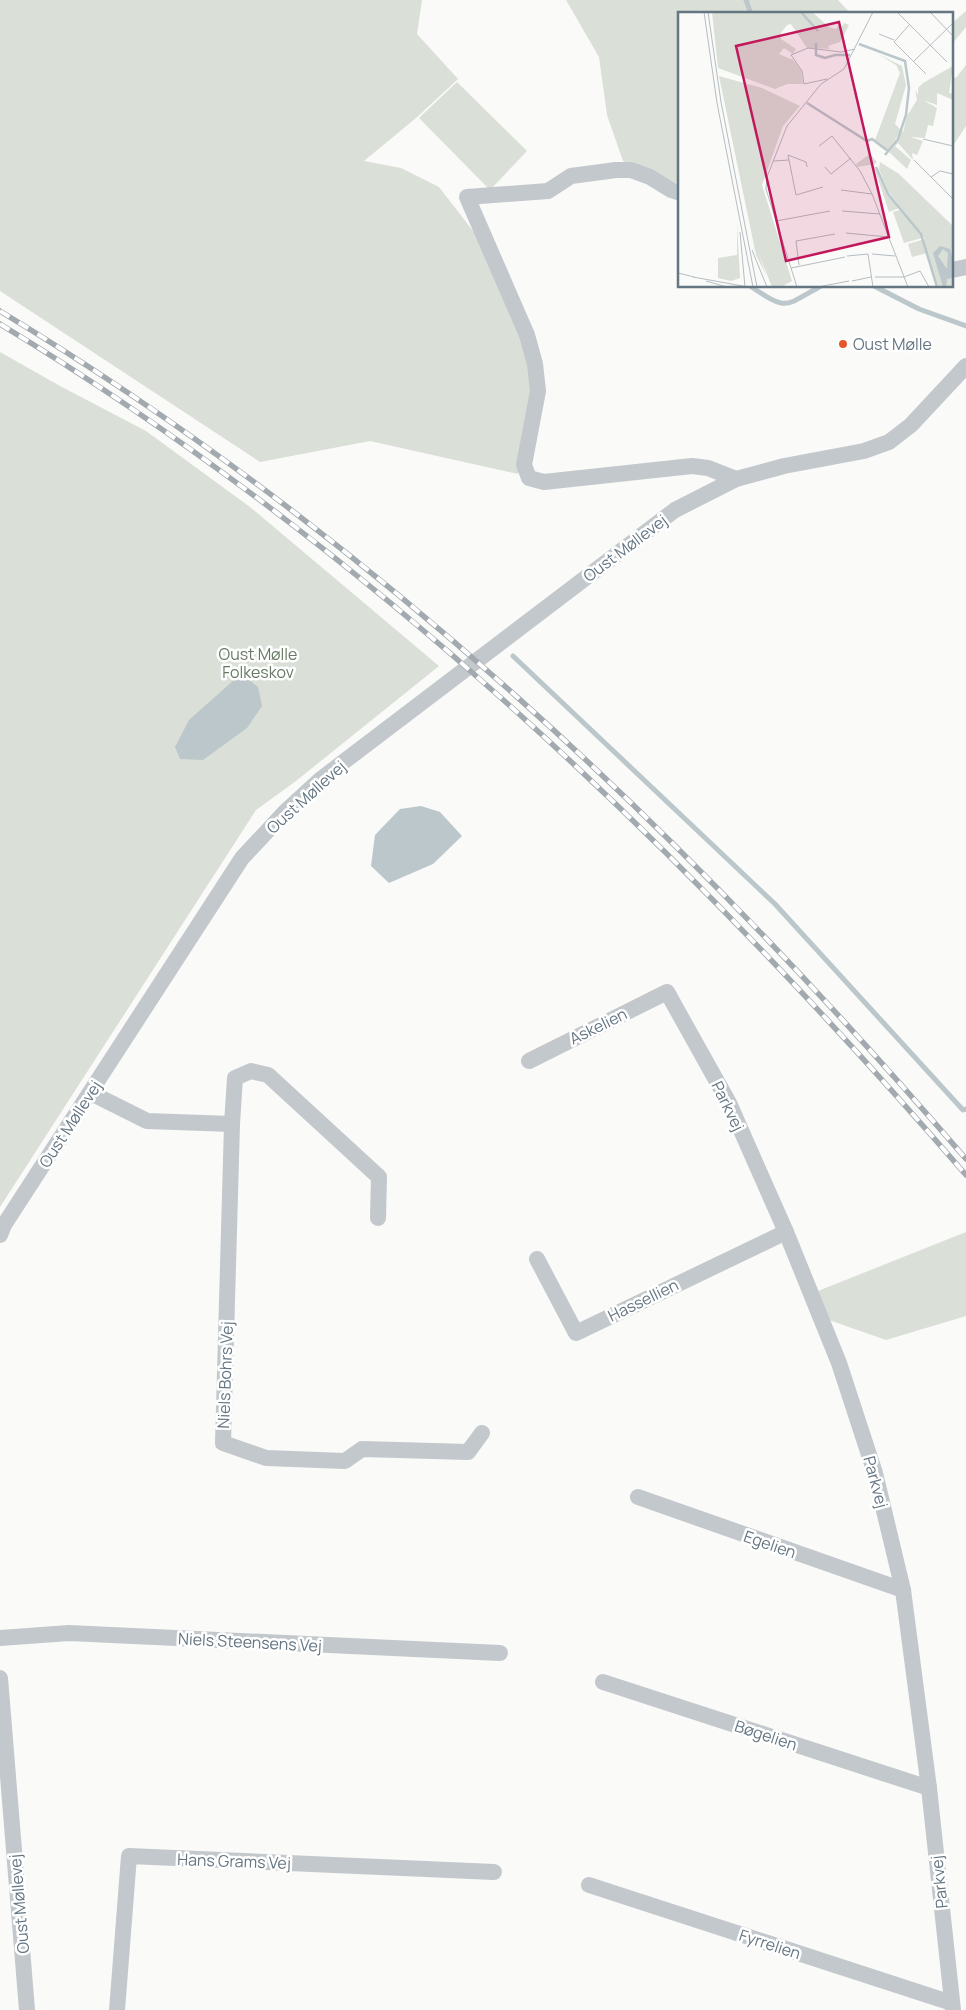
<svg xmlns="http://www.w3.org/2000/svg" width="966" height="2010" font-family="Manrope,sans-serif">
	<rect width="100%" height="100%" fill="#fafaf8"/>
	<!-- green -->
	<g fill="#dadfd7">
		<polygon points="0,0 422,0 417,34 458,79 416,118 364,161 401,168 439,187 480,240 529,352 533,382 518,474 370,441 260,462 0,291"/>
		<polygon points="566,0 838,0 851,14 680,14 680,181 675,183 623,161 607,115 599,57"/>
		<polygon points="966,11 966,27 952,44 952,23"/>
		<polygon points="966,65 966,126 952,147 952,76 956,78"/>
		<polygon points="457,82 527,151 490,190 419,118"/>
		<polygon points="0,352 60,386 146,431 250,507 439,666 296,781 256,810 0,1207"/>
		<polygon points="966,1232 966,1316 886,1340 829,1320 818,1291"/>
	</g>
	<!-- water -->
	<g fill="#bbc7cb">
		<polygon points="248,679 258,687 262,706 247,728 203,760 180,759 175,747 189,720 234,680"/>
		<polygon points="421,806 440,812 462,836 433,864 389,883 371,866 375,835 400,809"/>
	</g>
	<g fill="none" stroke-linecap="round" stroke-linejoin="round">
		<!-- stream -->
		<g stroke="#bbc7cb" stroke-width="5">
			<polyline points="746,0 751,14"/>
			<path d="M 750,286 C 788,311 783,307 821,286"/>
			<polyline points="874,286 919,309 966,326"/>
			<polyline points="513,656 775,904 963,1110 966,1109"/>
		</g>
		<!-- minor -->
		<g stroke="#c3c8cc" stroke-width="16">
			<polyline points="680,193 671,190 650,177 631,170 616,170 571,176 548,191 467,197 527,335 535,364 538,391 524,465 529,478 544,482 692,466 708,468 736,479"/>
			<polyline points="952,270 966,267"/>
			<polyline points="529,1061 667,992 729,1103 786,1232 839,1363 875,1473 903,1590 929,1788 953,2010"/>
			<polyline points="91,1093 147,1121 232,1124"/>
			<polyline points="378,1218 379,1177 268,1075 251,1071 235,1078 232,1124 223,1443 266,1458 345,1461 362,1449 468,1452 482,1433"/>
			<polyline points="0,1235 4,1225 242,858 285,812 321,779 675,510 736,479 784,466 864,451 889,442 911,425 966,366"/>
			<polyline points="537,1259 576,1333 786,1232"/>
			<polyline points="638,1497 903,1590"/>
			<polyline points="0,1638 69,1633 500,1653"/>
			<polyline points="0,1678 27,2010"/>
			<polyline points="603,1682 929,1788"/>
			<polyline points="589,1885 952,2003"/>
			<polyline points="117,2010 129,1856 494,1872"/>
		</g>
		<defs>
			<g id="rail">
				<path d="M 0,311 C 369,534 686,833 966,1159"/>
				<path d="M 0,324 C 370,548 684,849 966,1175"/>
			</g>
		</defs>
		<!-- rail casing -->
		<use href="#rail" stroke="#a2aab0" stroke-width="5.5"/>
		<!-- rail -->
		<use href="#rail" stroke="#fff" stroke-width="4" stroke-dasharray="11" stroke-linecap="butt"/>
	</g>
	<!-- markers -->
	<circle fill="#e4572e" stroke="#fff" stroke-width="2" cx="843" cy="344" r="5"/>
	<g text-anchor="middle" stroke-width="5" stroke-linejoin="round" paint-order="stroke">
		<!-- poi labels -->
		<g font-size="16" fill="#657683" stroke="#fff" text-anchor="start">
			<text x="853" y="350">Oust Mølle</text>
		</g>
		<!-- street labels -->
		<g font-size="16" fill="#657683" stroke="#fff">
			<text transform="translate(625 548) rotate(-37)" y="6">Oust Møllevej</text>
			<text transform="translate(306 797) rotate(-42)" y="6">Oust Møllevej</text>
			<text transform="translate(598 1026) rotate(-26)" y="6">Askelien</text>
			<text transform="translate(728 1106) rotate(64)" y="6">Parkvej</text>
			<text transform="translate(70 1124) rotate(-57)" y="6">Oust Møllevej</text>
			<text transform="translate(643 1300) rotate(-26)" y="6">Hassellien</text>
			<text transform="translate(225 1375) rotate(-88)" y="6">Niels Bohrs Vej</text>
			<text transform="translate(876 1482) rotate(75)" y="6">Parkvej</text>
			<text transform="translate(770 1544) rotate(19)" y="6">Egelien</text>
			<text transform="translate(250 1642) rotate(3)" y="6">Niels Steensens Vej</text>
			<text transform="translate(766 1735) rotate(18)" y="6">Bøgelien</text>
			<text transform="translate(234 1861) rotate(2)" y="6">Hans Grams Vej</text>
			<text transform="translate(939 1882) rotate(-96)" y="6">Parkvej</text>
			<text transform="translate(19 1904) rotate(-95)" y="6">Oust Møllevej</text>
			<text transform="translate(770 1944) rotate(18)" y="6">Fyrrelien</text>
		</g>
		<!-- park labels -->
		<g font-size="16" fill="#687a64" stroke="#fff">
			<text x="258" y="660">Oust Mølle<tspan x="258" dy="18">Folkeskov</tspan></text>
		</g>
	</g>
	<!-- overview -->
	<g transform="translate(678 12)">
		<rect width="275" height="275" fill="#fafaf8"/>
		<path d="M 34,0 L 134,0 L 151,15 L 158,17 L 162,11 L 162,18 L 166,11 L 171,13 L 162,30 L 150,34 L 152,37 L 129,36 L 113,12 L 109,13 L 103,21 L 103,27 L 118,37 L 115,42 L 106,36 L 101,42 L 115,48 L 123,58 L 125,72 L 109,72 L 97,77 L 40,56 ZM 200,42 L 224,54 L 228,73 L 217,112 L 225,120 L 229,104 L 239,88 L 237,78 L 240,83 L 240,76 L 245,71 L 275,54 L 271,81 L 275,82 L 275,88 L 259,81 L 259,93 L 245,88 L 259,96 L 255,114 L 250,113 L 247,126 L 232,125 L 245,129 L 239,143 L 234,141 L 235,148 L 220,131 L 217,134 L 233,148 L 229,157 L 211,140 L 213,138 L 209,141 L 220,128 L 221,122 L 210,138 L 197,128 L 222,61 L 218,53 ZM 41,64 L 84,76 L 122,94 L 105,114 L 84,173 L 114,269 L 103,275 L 94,275 L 80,240 L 88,263 L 78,243 ZM 192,142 L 199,150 L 197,152 L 179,155 L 178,152 ZM 202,150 L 221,162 L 275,214 L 275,275 L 259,275 L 249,241 L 234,245 L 230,232 L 247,227 L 210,179 L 201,157 ZM 195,152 L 209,183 L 221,196 L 211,200 ZM 222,198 L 242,222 L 244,226 L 226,231 L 215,200 ZM 59,210 L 62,266 L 53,269 L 40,266 L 40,246 L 59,243 Z" fill="#dadfd7"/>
		<path d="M 262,234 L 272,237 L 275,249 L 275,266 L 269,267 L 268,275 L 265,275 L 255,241 ZM 265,237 L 270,241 L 269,257 L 260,244 Z" fill="#bbc7cb" fill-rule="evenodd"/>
		<path fill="none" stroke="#bbc7cb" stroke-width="2.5" d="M 123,0 L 140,19M 138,31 L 138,43 L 147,46 L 157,43 L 172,43M 181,32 L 227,49 L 231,76 L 228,103 L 220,127 L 207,143M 129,91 L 189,129 L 194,127 L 210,139M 198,155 L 210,182 L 243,222 L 259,275"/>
		<path fill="none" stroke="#b5bdc2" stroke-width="1" d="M 26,0 L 39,91 L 75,275M 30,0 L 43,90 L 79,275M 219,0 L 269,50M 252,0 L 275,24M 232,12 L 216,30 L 248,62M 201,22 L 216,28M 236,49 L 275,11M 149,67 L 126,72 L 124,59 L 113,43 L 130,36 L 163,40 L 177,37M 245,127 L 275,134M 141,134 L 154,124 L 182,159 L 194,182 L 230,275M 236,148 L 275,187M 95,149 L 111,148M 129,155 L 128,150 L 110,143 L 118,183 L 145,175M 147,155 L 153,162 L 173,146M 253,165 L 262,159 L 275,162M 163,178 L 194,182M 164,199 L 202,202M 98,209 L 152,199M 62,220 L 67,275M 168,221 L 210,225M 74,238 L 89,275M 194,242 L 217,244M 169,244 L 190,242 L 195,275M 121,253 L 118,229 L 157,222M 113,256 L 167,245M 0,261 L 16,265M 15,265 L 70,275M 197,265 L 226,265 L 242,259 L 251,275M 28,269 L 49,275M 174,269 L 193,265M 119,275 L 88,177 L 89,165 L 109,114 L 143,72 L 166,57 L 195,0M 140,275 L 171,269"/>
		<path fill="#c2185b" fill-opacity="0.15" stroke="#c2185b" stroke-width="2.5" d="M 161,10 L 211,225 L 108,249 L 58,34 Z"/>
		<rect width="275" height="275" fill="none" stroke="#657683" stroke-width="2.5"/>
	</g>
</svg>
